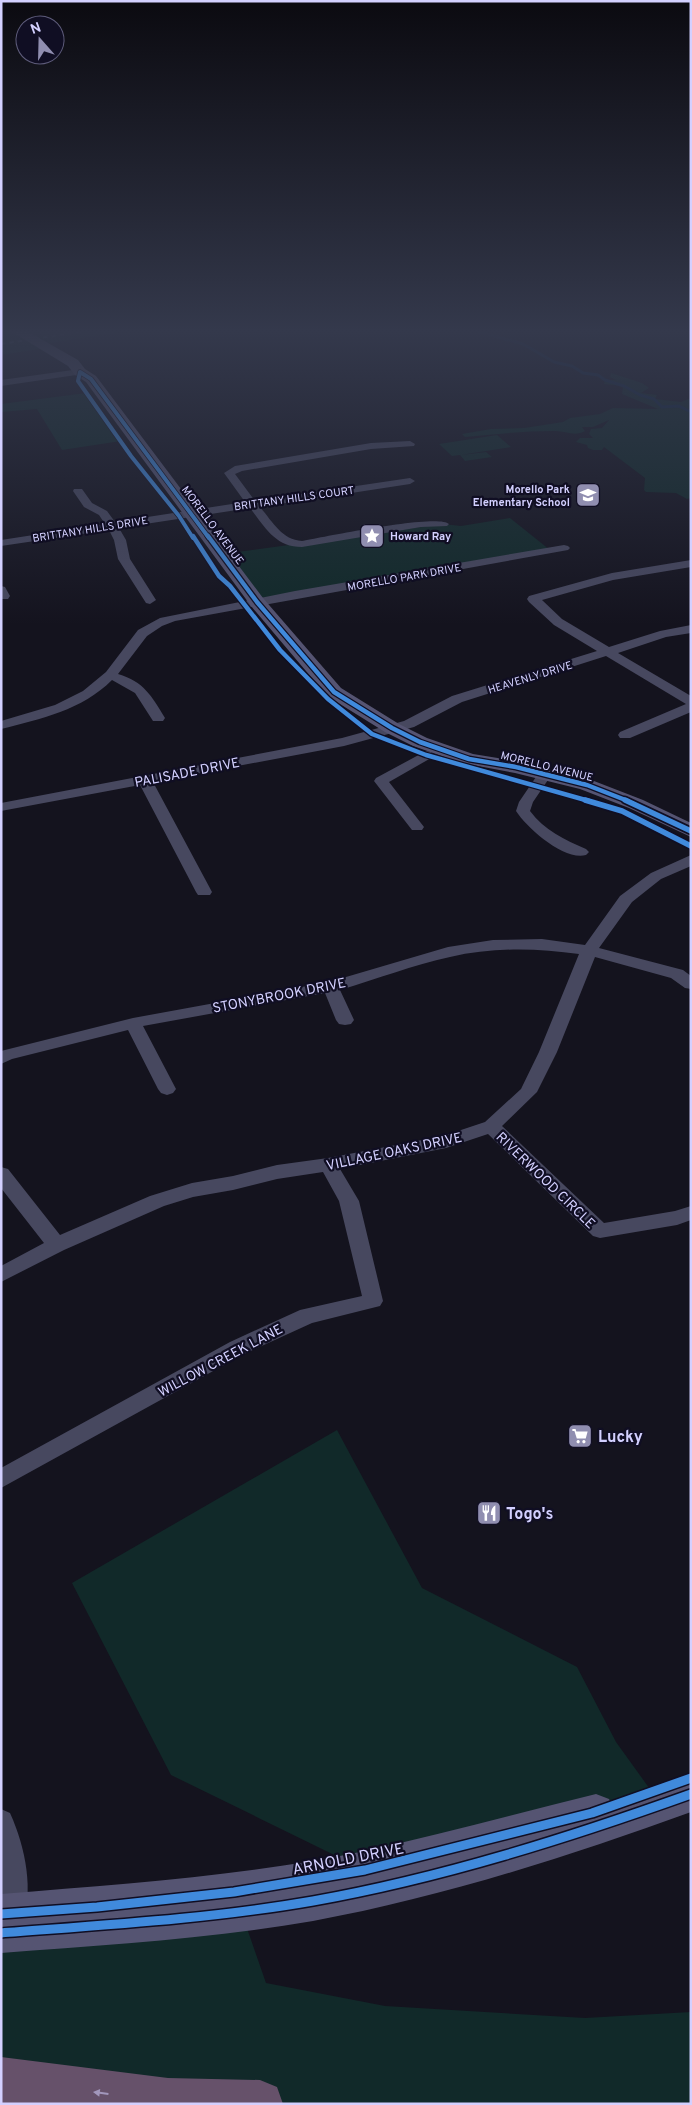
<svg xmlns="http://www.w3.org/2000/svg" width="692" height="2105" font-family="Overpass,sans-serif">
	<rect width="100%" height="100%" fill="#14131e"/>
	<!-- green -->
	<g fill="#112929">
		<polygon points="1,330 133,330 38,345 45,348 1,355"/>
		<path d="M 611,373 L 642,383 L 649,388 L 641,393 L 657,395 L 655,399 L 681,402 L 691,398 L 691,498 L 687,499 L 676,493 L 646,492 L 644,490 L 645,478 L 604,447 L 602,450 L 593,450 L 588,448 L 587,445 L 576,442 L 580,438 L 593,438 L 589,434 L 591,429 L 602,428 L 609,420 L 593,427 L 582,427 L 585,431 C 575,437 566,431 555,431 C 525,431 495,434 465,437 L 462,434 L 491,429 L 524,428 L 563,422 L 570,418 L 600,414 L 613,408 L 658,409 L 622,394 L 623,386 L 604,384 L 605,380 L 616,380 L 610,377 Z"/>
		<polygon points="86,393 121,441 62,450 37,409 1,412 1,404"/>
		<polygon points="497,435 511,447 461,455 486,452 492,457 465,461 460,455 452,456 439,444"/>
		<polygon points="510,518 550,550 257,602 222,554 443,524 461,526"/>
		<polygon points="337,1430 422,1588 577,1667 616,1742 652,1792 365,1870 171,1775 72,1583"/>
		<polygon points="241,1911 266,1983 385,2006 585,2018 691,2012 691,2104 260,2104 1,2080 1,1933"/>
	</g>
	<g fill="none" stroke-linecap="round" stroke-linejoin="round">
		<!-- stream -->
		<polyline stroke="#0d2545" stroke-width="3" points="473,330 523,344 554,362 572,366 583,373 598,375 605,380 624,386 640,395 654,399 662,407 679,406 691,412"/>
		<!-- street -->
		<g fill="#47485f" fill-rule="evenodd">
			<polygon points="80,369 83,370 83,374 1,386 1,380"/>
			<path d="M 410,441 L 415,444 L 414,446 L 371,449 L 242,471 L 235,474 L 255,501 L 410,478 L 415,481 L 410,484 L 260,507 C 272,521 282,540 302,541 C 323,537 438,513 449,524 L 447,526 L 421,527 L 302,547 C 275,547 265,527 250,508 L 119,528 L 126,540 L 130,559 L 156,600 L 150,604 L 146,603 L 118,559 L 114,540 L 109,530 L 1,546 L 1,540 L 105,524 L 99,515 L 84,507 L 73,491 L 74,489 L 82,489 L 92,503 L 107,511 L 115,522 L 245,502 L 224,473 L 235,466 L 371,443 Z"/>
			<path d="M 564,545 L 568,546 L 570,548 L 568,550 L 175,621 L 162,626 L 147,636 L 118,674 C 144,682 151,695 165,718 L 163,721 L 153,721 L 135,693 L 112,680 C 82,710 41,719 1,729 L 1,721 L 55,705 L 83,691 L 106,672 L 138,630 L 160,618 L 295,591 Z"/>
			<polygon points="691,560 691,567 613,580 542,600 562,619 609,647 660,631 691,625 691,633 666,637 618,653 691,696 691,712 630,738 620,738 618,735 620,732 686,704 606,656 462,702 414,727 344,746 153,782 212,892 210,895 198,895 196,892 140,785 1,811 1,803 342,738 404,721 452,696 597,651 554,625 529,602 527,599 529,596 612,573"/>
			<polygon points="1,586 5,587 10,596 8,599 1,599"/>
			<polygon points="426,751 431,752 433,755 431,758 389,782 424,827 422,830 412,830 374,781 376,778"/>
			<path d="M 545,770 L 550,771 L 552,774 L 533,802 L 530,811 C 544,830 565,840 586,849 L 589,852 L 586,855 C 564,861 527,828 516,811 L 519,802 L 540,771 Z"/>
			<path d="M 691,855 L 691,866 L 661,879 L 632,902 L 599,948 L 683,970 L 691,976 L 691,989 L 685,988 L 671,978 L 595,957 L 557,1052 L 537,1092 L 502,1126 L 604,1223 L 675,1211 L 691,1206 L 691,1220 L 677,1225 L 600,1238 L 593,1236 L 488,1134 L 446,1148 L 340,1169 L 359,1201 L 383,1301 L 380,1306 L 312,1323 L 244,1354 L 1,1488 L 1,1468 L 230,1342 L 300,1310 L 362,1296 L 339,1201 L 323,1172 L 277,1179 L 233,1190 L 193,1197 L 164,1206 L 64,1250 L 1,1282 L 1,1266 L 44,1243 L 1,1188 L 1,1167 L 8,1169 L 60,1235 L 150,1196 L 192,1183 L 233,1176 L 277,1165 L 328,1158 L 443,1136 L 485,1122 L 521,1089 L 539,1052 L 579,954 C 536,948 493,947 450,957 C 413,965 377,979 340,990 L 354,1020 L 351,1024 L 345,1025 L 339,1024 L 336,1020 L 325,993 L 143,1026 L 176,1089 L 173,1093 L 167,1095 L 161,1093 L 158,1089 L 128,1030 L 12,1059 L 1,1064 L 1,1051 L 133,1018 L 329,982 L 448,947 L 493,940 L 542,939 L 585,945 L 620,896 L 651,873 Z"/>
			<path d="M 1,1809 L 10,1813 C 25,1846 35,1892 21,1927 L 11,1931 L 1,1927 Z"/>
		</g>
		<!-- secondary -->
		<g fill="#555472" fill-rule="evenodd">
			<polygon points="9,330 25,330 78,360 85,369 96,376 263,598 341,688 399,724 427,738 473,754 516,761 594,781 643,800 691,823 691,837 629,808 580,789 515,773 462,763 413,746 385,732 327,696 251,606 86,382 75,375 68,366"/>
			<path d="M 691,1776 L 691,1812 C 567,1857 442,1897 313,1921 C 210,1939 105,1945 1,1953 L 1,1894 C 123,1884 245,1876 365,1851 C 442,1834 519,1813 596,1794 L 609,1799 L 611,1803 Z"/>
		</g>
		<!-- highway -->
		<polygon fill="#66516a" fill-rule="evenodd" points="1,2057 168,2078 260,2080 277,2087 283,2104 1,2103"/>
		<!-- rail -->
		<polyline stroke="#405968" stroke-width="2" stroke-dasharray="4.5 4" stroke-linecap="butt" points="1,344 92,330"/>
		<defs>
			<polyline id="cycleway-far3" points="193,538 179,516 131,456 78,381 80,372 91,379 209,538"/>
			<g id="cycleway-far2">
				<polyline points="193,536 219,576 230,586 280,650 328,699 372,734 426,755 589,801"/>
				<polyline points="208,536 257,602 334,692 392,728 420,742 469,759 516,767 587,785 628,801"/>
			</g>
			<g id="cycleway-far1">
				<polyline points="585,800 622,811 691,846"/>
				<polyline points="625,800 691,831"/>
			</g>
			<g id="cycleway">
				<polyline points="1,1914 97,1907 234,1892 365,1870 592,1813 691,1778"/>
				<path d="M 1,1933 C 105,1925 210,1919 313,1901 C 442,1878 568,1838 691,1794"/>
			</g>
		</defs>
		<!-- cycleway-far3 casing -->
		<use href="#cycleway-far3" stroke="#100e23" stroke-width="5.5"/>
		<!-- cycleway-far2 casing -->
		<use href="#cycleway-far2" stroke="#100e23" stroke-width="7"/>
		<!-- cycleway-far1 casing -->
		<use href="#cycleway-far1" stroke="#100e23" stroke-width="9"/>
		<!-- cycleway casing -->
		<use href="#cycleway" stroke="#100e23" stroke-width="12"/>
		<!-- cycleway-far3 -->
		<use href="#cycleway-far3" stroke="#408adc" stroke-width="4"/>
		<!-- cycleway-far2 -->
		<use href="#cycleway-far2" stroke="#408adc" stroke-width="4.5"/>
		<!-- cycleway-far1 -->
		<use href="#cycleway-far1" stroke="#408adc" stroke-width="5.5"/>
		<!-- cycleway -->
		<use href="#cycleway" stroke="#408adc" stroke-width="9"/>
	</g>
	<!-- one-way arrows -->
	<defs><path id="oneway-solid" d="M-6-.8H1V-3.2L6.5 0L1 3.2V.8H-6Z" transform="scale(1.25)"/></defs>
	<use fill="#a297bc" href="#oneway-solid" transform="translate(101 2093) rotate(-173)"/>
	<!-- sky -->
	<linearGradient id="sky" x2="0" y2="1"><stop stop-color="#0b0a10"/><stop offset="0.53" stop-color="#34394c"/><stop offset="1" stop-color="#34394c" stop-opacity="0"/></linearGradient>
	<rect width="692" height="625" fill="url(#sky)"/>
	<!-- icons -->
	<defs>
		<symbol id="school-square" viewBox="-11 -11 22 22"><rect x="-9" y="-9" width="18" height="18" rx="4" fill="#908eb0" stroke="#100e23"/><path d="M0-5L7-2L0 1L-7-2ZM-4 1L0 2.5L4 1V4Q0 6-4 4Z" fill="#fff"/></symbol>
		<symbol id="sight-square" viewBox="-11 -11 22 22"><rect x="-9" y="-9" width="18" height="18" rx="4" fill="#908eb0" stroke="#100e23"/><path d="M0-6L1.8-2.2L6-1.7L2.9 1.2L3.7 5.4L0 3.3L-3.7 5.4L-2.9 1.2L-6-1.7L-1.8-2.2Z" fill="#fff"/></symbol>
		<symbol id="supermarket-square" viewBox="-11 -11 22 22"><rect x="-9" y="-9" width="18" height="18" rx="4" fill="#908eb0" stroke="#100e23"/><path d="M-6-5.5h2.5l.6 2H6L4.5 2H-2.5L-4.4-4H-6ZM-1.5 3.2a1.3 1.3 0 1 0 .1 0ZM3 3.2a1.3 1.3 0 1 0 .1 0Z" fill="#fff"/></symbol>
		<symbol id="restaurant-square" viewBox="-11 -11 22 22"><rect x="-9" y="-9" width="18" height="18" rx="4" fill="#908eb0" stroke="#100e23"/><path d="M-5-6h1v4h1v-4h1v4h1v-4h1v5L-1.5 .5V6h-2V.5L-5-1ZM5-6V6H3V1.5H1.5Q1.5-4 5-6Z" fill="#fff"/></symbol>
	</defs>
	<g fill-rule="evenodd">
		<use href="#school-square" x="574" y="481" width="28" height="28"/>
		<use href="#sight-square" x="358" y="522" width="28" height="28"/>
		<use href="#supermarket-square" x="566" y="1422" width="28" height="28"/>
		<use href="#restaurant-square" x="475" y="1499" width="28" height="28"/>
	</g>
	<g text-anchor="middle" stroke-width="4.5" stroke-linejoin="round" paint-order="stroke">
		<!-- far-poi labels -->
		<g font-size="11" font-weight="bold" fill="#d3d0ff" stroke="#100e23" text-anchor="end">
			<text x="570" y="493">Morello Park<tspan x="570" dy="13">Elementary School</tspan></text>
			<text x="390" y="540" text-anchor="start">Howard Ray</text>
		</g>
		<!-- far-street labels -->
		<g font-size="11" fill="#d3d0ff" stroke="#100e23">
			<text transform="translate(294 498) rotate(-8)" y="4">BRITTANY HILLS COURT</text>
			<text transform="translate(213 525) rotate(53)" y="4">MORELLO AVENUE</text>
			<text transform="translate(90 529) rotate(-9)" y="4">BRITTANY HILLS DRIVE</text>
			<text transform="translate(404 577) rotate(-10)" y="4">MORELLO PARK DRIVE</text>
			<text transform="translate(530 677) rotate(-17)" y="4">HEAVENLY DRIVE</text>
			<text transform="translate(547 766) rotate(14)" y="4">MORELLO AVENUE</text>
		</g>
		<!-- street labels -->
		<g font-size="14" fill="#d3d0ff" stroke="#100e23">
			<text transform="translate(187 772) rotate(-11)" y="5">PALISADE DRIVE</text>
			<text transform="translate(279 995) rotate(-11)" y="5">STONYBROOK DRIVE</text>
			<text transform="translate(394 1151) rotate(-12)" y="5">VILLAGE OAKS DRIVE</text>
			<text transform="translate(546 1180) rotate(44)" y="5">RIVERWOOD CIRCLE</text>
			<text transform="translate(220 1360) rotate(-28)" y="5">WILLOW CREEK LANE</text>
		</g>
		<!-- near-poi labels -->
		<g font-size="16" font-weight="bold" fill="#d3d0ff" stroke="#100e23" text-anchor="start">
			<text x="598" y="1442">Lucky</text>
			<text x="506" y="1519">Togo's</text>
		</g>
		<!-- near-street labels -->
		<g font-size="16" fill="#d3d0ff" stroke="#100e23">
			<text transform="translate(348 1858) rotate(-11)" y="6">ARNOLD DRIVE</text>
		</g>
	</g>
	<!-- border -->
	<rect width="692" height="2105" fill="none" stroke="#d3d0ff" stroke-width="5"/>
	<!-- north arrow -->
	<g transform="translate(40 40) rotate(340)"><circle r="24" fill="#100e23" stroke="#5e5c7b"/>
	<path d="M0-4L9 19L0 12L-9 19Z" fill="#908eb0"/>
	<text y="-8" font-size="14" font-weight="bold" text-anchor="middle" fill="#d3d0ff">N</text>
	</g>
</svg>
